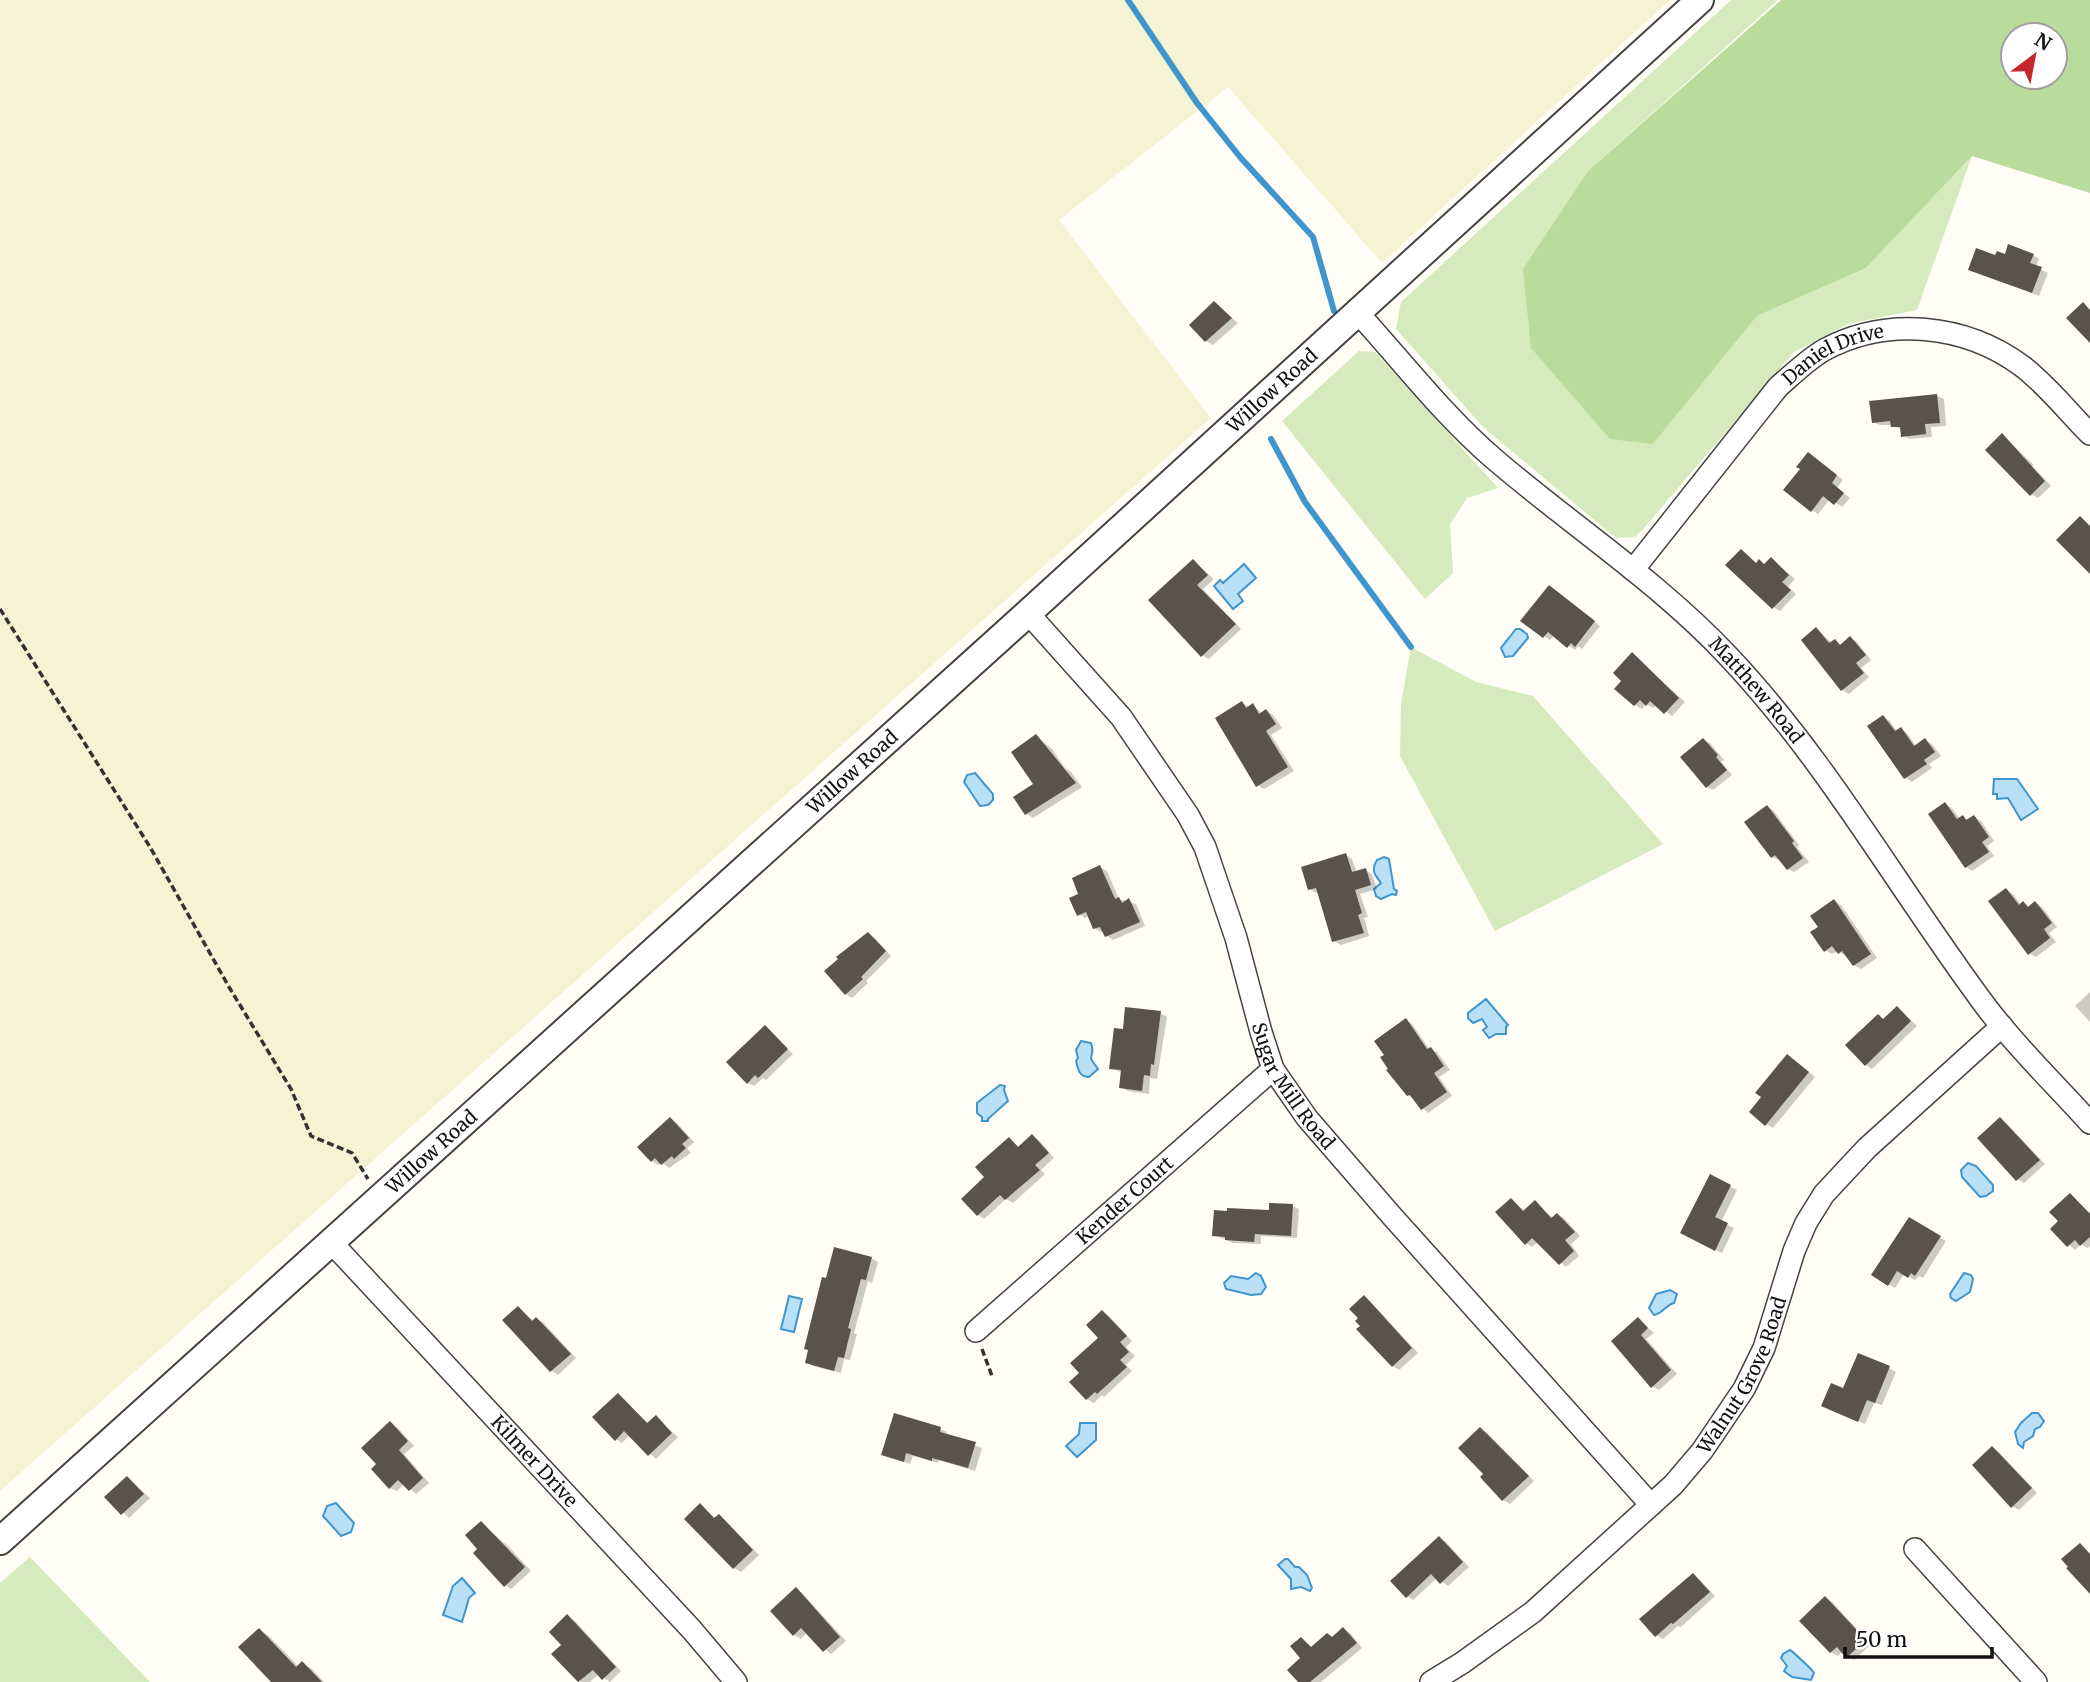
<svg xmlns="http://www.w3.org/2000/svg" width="2090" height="1682" font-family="Merriweather,serif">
	<rect width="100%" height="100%" fill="#fffdf5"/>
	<!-- farmland -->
	<polygon fill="#f6f3d4" points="0,0 1670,0 1382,263 1228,87 1059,220 1211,418 0,1491"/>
	<!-- green -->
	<g fill="#d5ebbd">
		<polygon points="1731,0 1778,0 1588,171 1653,444 1757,316 1866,268 1972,156 1917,310 1848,324 1794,352 1644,528 1635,537 1616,538 1483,427 1396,329 1401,302"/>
		<polygon points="1359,351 1375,352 1498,488 1467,498 1450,524 1453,573 1425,599 1282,421"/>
		<polygon points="1411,647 1476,682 1533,696 1663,844 1495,931 1400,756 1401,703"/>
		<polygon points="30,1557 150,1682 0,1682 0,1583"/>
	</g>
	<!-- forest -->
	<path fill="#b9dc9c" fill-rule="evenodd" d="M 1781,0 L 2090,0 L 2090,193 L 1972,156 L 1866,268 L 1757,316 L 1653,444 L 1610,439 L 1531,348 L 1523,269 L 1588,171 ZM 2013,35 L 2055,35 L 2055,77 L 2013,77 Z"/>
	<!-- water -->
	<g fill="#b9e0f7" stroke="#3f96cf" stroke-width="2">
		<polygon points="1244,564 1256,578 1238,594 1243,601 1233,609 1214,586 1220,580 1223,583"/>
		<polygon points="1516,629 1520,629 1527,634 1528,638 1513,656 1505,657 1501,648"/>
		<polygon points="975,773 993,794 993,800 988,805 980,806 964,782 967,775"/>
		<polygon points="1994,779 2017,779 2038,809 2021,820 2008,798 1997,799 1997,794 1993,794"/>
		<path d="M 1384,857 L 1389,859 L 1394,889 L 1397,891 L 1396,895 L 1392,894 L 1381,899 L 1376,896 L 1374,889 L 1381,883 C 1374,874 1371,870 1377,860 Z"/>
		<polygon points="1486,999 1508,1025 1506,1027 1506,1034 1496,1034 1489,1038 1483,1030 1487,1027 1482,1019 1473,1023 1468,1018 1468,1013"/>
		<path d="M 1081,1041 L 1091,1043 C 1094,1051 1092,1051 1091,1059 L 1098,1069 L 1089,1077 C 1079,1077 1078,1069 1076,1061 L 1078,1058 L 1076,1050 Z"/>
		<polygon points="1000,1085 1005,1086 1004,1090 1008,1101 988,1119 988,1121 982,1121 982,1117 977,1113 977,1103"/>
		<polygon points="1968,1163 1976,1166 1993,1185 1993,1191 1986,1196 1980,1197 1962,1177 1961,1170"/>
		<polygon points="1256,1273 1261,1276 1266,1287 1261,1294 1251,1295 1226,1289 1224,1283 1231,1276 1248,1279"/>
		<polygon points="1964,1273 1971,1275 1973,1279 1970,1292 1956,1301 1951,1298 1950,1294"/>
		<path d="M 1670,1290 L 1677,1294 L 1674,1303 C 1665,1305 1663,1314 1654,1315 L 1649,1308 L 1656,1294 Z"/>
		<polygon points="789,1296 802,1299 794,1332 781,1329"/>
		<polygon points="2032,1413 2038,1413 2044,1421 2040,1427 2035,1429 2033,1436 2024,1442 2023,1448 2018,1444 2015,1432 2021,1423"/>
		<polygon points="1080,1423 1096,1423 1096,1440 1077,1457 1066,1446 1079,1434"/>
		<polygon points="336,1503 354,1523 351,1532 341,1536 323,1516 327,1506"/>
		<polygon points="1285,1559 1288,1559 1295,1567 1299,1567 1307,1575 1312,1588 1310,1591 1301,1587 1291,1589 1291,1579 1278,1565"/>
		<polygon points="462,1578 475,1593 469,1598 462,1622 443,1615 453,1586"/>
		<path d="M 1790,1650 C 1792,1651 1813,1670 1814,1673 L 1811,1680 L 1792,1677 L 1784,1671 L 1787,1666 L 1781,1658 L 1783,1654 Z"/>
	</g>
	<!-- shadow -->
	<g fill="#0003">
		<polygon points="2033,255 2039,259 2036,267 2048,273 2039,296 1970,269 1996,258"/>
		<polygon points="1214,303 1238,323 1213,345 1206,341"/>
		<polygon points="1937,396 1944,399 1946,426 1931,427 1932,437 1909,439 1903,435 1902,430 1892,425 1880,425 1873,422"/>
		<polygon points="2002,435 2034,465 2032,466 2051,486 2038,498 2031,494"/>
		<polygon points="1815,458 1843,480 1837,488 1850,498 1842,507 1830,499 1818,514 1812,510"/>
		<polygon points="1741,551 1757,564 1766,565 1771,559 1795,579 1788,587 1796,594 1780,611 1773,607"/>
		<polygon points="1193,561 1214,579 1203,589 1241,629 1209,659 1202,655"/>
		<polygon points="1556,591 1600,626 1582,649 1578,646 1575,650 1554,635 1550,640 1544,636"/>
		<polygon points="1817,629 1832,643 1835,641 1842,645 1850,638 1857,642 1871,660 1861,668 1869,677 1849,694 1842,690"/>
		<polygon points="1632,654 1685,702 1672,716 1657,705 1653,708 1646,704 1642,709 1635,705 1624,681"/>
		<polygon points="1242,703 1250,707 1253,705 1263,714 1267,711 1273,715 1282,728 1271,735 1294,771 1264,789 1257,785"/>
		<polygon points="1883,717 1890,721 1897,732 1901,729 1907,733 1916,746 1925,740 1932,744 1941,756 1929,764 1932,768 1912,782 1906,778 1869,727"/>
		<polygon points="1036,736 1052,749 1065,768 1071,772 1082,787 1033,818 1027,814 1036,784"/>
		<polygon points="1703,740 1710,743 1724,760 1721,762 1732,775 1713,790 1707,787"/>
		<polygon points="1945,804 1952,808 1960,819 1963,817 1969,821 1974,817 1981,821 1994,841 1987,846 1994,856 1972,871 1966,867"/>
		<polygon points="1767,807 1773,810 1799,845 1797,847 1809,862 1794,872 1788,869 1781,859 1779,860 1772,857"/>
		<polygon points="1346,855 1352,859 1357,873 1365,870 1372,874 1377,889 1360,894 1368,917 1364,918 1369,936 1341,945 1334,941 1319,892 1316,893 1310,889"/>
		<polygon points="1100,867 1107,871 1119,899 1136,904 1145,926 1113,940 1107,936 1104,931 1101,932 1094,928 1089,916 1085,918 1078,914 1080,895"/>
		<polygon points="2006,890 2013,894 2021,905 2023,903 2030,907 2035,903 2042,907 2057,927 2049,933 2056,942 2036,957 2029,953"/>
		<polygon points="1834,901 1841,905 1877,958 1861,969 1854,965 1847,955 1846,956 1838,951 1832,954 1825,950 1820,927"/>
		<polygon points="869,934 875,938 891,956 866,981 868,983 852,998 846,994"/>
		<polygon points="2090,992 2090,1022 2075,1006"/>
		<polygon points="1898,1008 1917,1026 1872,1069 1866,1065 1884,1020"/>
		<polygon points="1160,1013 1167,1017 1157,1079 1150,1078 1149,1094 1128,1091 1121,1087 1123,1073 1111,1068 1124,1031"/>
		<polygon points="1406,1020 1412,1024 1430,1050 1437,1052 1450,1070 1439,1077 1452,1096 1428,1113 1409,1095 1386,1055"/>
		<polygon points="765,1028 793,1054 766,1080 763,1078 754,1086 748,1083"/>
		<polygon points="1794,1060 1815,1077 1773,1128 1766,1124"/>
		<polygon points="670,1119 677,1123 694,1142 687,1148 691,1153 669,1168 661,1162 658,1165 652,1161"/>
		<polygon points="2000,1119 2006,1123 2045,1164 2024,1183 2017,1179"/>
		<polygon points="1032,1137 1039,1140 1054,1158 1041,1170 1045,1174 1013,1203 1006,1199 984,1219 978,1215 987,1177 1009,1139 1020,1148"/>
		<polygon points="1710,1176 1737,1190 1721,1222 1734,1228 1722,1253 1689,1237"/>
		<polygon points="2070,1195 2090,1213 2090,1246 2088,1248 2081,1244 2075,1250 2052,1229 2060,1221"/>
		<polygon points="1511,1200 1525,1211 1535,1202 1553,1218 1557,1215 1564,1218 1580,1236 1571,1244 1579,1256 1566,1267 1538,1242 1532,1247 1526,1243"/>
		<polygon points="1292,1206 1299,1209 1297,1238 1261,1236 1261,1244 1233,1243 1214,1235 1270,1212"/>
		<polygon points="1910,1220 1946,1241 1923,1278 1919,1276 1915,1280 1904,1274 1895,1288 1873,1275"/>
		<polygon points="871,1258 878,1262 872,1283 868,1281 854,1333 857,1334 850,1360 844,1359 841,1373 813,1366 807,1362 827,1280"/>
		<polygon points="1364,1298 1370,1301 1418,1353 1399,1370 1393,1366 1362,1326 1360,1319"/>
		<polygon points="518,1308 534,1321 537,1319 543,1322 576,1358 558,1375 552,1371 505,1320"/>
		<polygon points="1102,1312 1109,1316 1132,1341 1126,1347 1135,1356 1126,1365 1132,1371 1104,1397 1102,1395 1094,1403 1087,1399 1082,1373 1100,1338"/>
		<polygon points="1638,1319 1654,1333 1646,1339 1677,1374 1659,1390 1652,1386 1613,1341"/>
		<polygon points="1889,1368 1896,1372 1882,1405 1874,1403 1865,1424 1830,1409 1844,1391"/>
		<polygon points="618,1395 649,1424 656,1418 678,1437 656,1459 630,1435 622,1443 616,1439"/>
		<polygon points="390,1424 397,1427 414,1446 404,1454 429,1483 416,1494 404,1484 397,1491 390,1488 379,1464"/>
		<polygon points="940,1429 947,1432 946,1435 982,1448 975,1471 939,1460 938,1463 913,1456 910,1464 884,1454"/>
		<polygon points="1480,1429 1487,1433 1534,1481 1510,1504 1503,1500 1482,1477 1485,1475"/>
		<polygon points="1992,1448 1999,1452 2037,1493 2019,1510 2012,1506"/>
		<polygon points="128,1478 150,1498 129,1518 107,1497"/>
		<polygon points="700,1506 716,1519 719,1516 725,1520 759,1555 741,1572 734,1568 686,1519"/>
		<polygon points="481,1523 509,1547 531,1571 511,1589 505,1585 480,1549"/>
		<polygon points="1439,1538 1446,1542 1469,1567 1448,1586 1437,1578 1413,1600 1407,1596"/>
		<polygon points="1693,1575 1699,1579 1715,1596 1681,1627 1678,1626 1663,1639 1656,1635"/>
		<polygon points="796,1589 802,1593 846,1641 831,1654 807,1632 801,1639 794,1635"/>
		<polygon points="1826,1598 1832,1602 1871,1644 1854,1660 1843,1651 1838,1656 1831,1652"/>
		<polygon points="567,1617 574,1620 621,1671 610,1682 599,1674 590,1682 581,1682 554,1654 564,1645"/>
		<polygon points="259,1630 269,1636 299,1667 302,1663 312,1669 324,1682 274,1682"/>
		<polygon points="1343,1630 1350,1633 1362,1648 1321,1682 1300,1682 1303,1658 1301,1639 1313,1648 1333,1638"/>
	</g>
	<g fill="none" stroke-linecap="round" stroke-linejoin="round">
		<!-- stream -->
		<g stroke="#3f96cf" stroke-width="6">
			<polyline points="1128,0 1197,103 1240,157 1313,237 1334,311"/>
			<polyline points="1271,439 1305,502 1411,647"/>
		</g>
	</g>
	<!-- building -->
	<g fill="#5a524d">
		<polygon points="2008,244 2034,254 2030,263 2042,267 2032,293 1968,270 1976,248 1995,255 1997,251 2005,254"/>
		<polygon points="1214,301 1232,318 1205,342 1189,325"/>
		<polygon points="2083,302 2090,310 2090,343 2066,318"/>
		<polygon points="1937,394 1940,423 1925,424 1926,434 1901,437 1900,427 1891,427 1890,421 1872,423 1869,401"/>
		<polygon points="2002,433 2045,481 2030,496 1985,450"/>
		<polygon points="1808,452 1837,475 1832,483 1844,493 1834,505 1823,496 1811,512 1783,490 1800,469 1796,467"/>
		<polygon points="2080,516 2090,526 2090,574 2056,540"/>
		<polygon points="1741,549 1756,563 1759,559 1764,564 1771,557 1789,575 1782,582 1791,590 1772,609 1725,565"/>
		<polygon points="1193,559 1208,575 1197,585 1236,624 1201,657 1148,600"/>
		<polygon points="1549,585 1595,621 1575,647 1571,643 1567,648 1548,632 1543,638 1520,621"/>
		<polygon points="1816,627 1829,643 1835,639 1840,645 1850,636 1866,655 1856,663 1864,673 1841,691 1801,640"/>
		<polygon points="1632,652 1679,698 1664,714 1650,701 1646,706 1640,700 1634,706 1614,689 1621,681 1613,673"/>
		<polygon points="1242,701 1246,708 1253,703 1259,714 1266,709 1276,724 1266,731 1288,767 1256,787 1215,718"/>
		<polygon points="1883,715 1895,731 1901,727 1914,746 1925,738 1935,752 1924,760 1927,764 1904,779 1867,726"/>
		<polygon points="1036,734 1076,783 1025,815 1013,797 1033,784 1011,752"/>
		<polygon points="1703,738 1718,755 1716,757 1727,770 1706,788 1680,757"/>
		<polygon points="1945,802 1957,819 1963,815 1966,820 1974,815 1989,837 1982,842 1989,852 1965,868 1928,814"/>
		<polygon points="1767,805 1794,841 1792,843 1803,858 1787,870 1775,855 1771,858 1744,822"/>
		<polygon points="1346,853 1352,872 1366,868 1371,885 1355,890 1362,913 1358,915 1364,933 1332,942 1316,888 1308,890 1301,867"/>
		<polygon points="1100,865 1115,899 1119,897 1122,903 1129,898 1140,922 1105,937 1100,927 1093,929 1086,912 1077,916 1069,898 1078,894 1072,878"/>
		<polygon points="2006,888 2019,905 2023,901 2028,907 2035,901 2052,923 2044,929 2050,938 2028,955 1988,901"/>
		<polygon points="1834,899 1871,954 1853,966 1842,951 1838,954 1832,946 1824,952 1810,932 1818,927 1810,916"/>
		<polygon points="868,932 886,951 861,977 863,979 845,995 824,971 838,959 836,957"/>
		<polygon points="1897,1006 1911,1021 1865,1066 1845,1045 1878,1014 1883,1019"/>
		<polygon points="1125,1007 1161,1011 1154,1065 1151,1064 1150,1076 1144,1075 1142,1091 1119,1088 1121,1070 1109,1069 1114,1028 1123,1029"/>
		<polygon points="1406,1018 1427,1049 1431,1047 1444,1066 1434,1073 1447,1092 1421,1110 1410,1095 1407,1096 1386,1070 1388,1069 1380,1057 1384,1055 1374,1041"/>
		<polygon points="765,1025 788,1049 758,1078 755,1075 747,1084 726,1062"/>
		<polygon points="1787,1054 1809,1072 1765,1126 1749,1112 1761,1097 1755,1093"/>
		<polygon points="670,1117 689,1138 682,1144 686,1148 674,1159 672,1156 661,1165 655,1158 651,1162 637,1147"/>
		<polygon points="2000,1117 2040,1160 2016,1181 1977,1138"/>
		<polygon points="1032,1134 1049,1153 1035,1165 1040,1170 1005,1200 1000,1195 977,1216 961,1199 984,1177 975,1167 1009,1137 1018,1147"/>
		<polygon points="1710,1174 1731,1185 1715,1217 1728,1223 1715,1251 1680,1233"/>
		<polygon points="2070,1193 2090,1214 2090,1237 2080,1246 2075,1240 2067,1247 2050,1229 2058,1221 2049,1212"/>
		<polygon points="1511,1198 1523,1211 1535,1200 1551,1218 1557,1213 1575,1232 1565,1240 1574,1251 1559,1265 1532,1238 1525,1245 1495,1212"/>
		<polygon points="1269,1203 1293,1204 1291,1236 1255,1234 1254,1242 1225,1240 1225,1237 1212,1236 1214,1210 1227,1211 1227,1208 1269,1210"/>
		<polygon points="1909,1217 1941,1236 1915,1276 1911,1273 1908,1278 1897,1271 1888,1286 1871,1275"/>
		<polygon points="834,1247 872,1257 866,1280 861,1279 848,1328 851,1329 844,1358 838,1357 834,1371 805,1363 808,1350 804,1349 822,1277 826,1278"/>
		<polygon points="1364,1295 1412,1348 1392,1367 1356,1329 1360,1326 1355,1321 1358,1318 1349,1309"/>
		<polygon points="518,1306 532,1321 536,1317 571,1354 550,1372 502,1320"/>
		<polygon points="1102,1310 1127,1336 1120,1342 1129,1352 1120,1360 1127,1367 1097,1394 1095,1392 1086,1400 1069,1382 1079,1373 1070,1363 1098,1338 1086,1325"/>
		<polygon points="1638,1317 1648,1328 1641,1335 1671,1370 1651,1388 1611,1341"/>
		<polygon points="1858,1353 1890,1366 1875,1403 1867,1400 1858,1422 1821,1406 1831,1383 1843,1388"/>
		<polygon points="618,1393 647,1423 656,1415 672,1433 648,1456 624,1431 615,1441 592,1417"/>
		<polygon points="894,1413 941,1427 940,1432 976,1442 968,1468 932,1458 932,1461 906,1453 904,1462 881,1455"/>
		<polygon points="390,1421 408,1441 399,1450 423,1478 409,1491 398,1480 389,1489 371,1469 376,1464 361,1448"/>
		<polygon points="1480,1427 1529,1476 1502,1501 1480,1477 1483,1474 1458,1448"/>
		<polygon points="1992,1446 2032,1488 2011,1508 1972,1465"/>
		<polygon points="127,1476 144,1494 121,1515 104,1497"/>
		<polygon points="700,1503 714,1518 719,1514 753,1550 733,1569 684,1519"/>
		<polygon points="481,1521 525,1567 504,1587 473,1553 477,1549 465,1535"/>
		<polygon points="1439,1536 1463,1562 1440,1584 1431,1574 1406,1598 1390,1581"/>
		<polygon points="2080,1543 2090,1554 2090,1594 2066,1568 2068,1567 2061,1559"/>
		<polygon points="1693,1573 1710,1592 1673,1624 1671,1623 1655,1637 1639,1619"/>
		<polygon points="796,1587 840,1637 823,1652 801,1628 793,1636 770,1611"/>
		<polygon points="1825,1596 1866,1640 1846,1658 1837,1647 1830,1653 1799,1621"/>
		<polygon points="567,1614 616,1667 602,1680 593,1670 578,1682 551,1654 561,1645 549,1632"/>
		<polygon points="1343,1627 1357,1643 1310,1682 1298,1682 1287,1670 1300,1658 1290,1646 1301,1637 1311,1647 1327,1633 1332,1637"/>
		<polygon points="259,1628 296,1667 302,1661 322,1682 271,1682 238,1647"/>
	</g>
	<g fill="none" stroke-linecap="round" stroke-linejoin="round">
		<defs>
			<g id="minor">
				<path id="s1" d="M 1358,313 C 1401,360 1445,417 1493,458 C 1571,525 1659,582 1729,657 C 1829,763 1900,892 1987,1008 C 2018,1049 2056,1085 2090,1123"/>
				<path id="s2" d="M 1633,570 L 1778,387 C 1793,374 1807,360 1824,350 C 1887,316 1965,324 2022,366 C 2047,385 2068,412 2090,434"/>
				<path id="s3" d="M 1028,613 L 1121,717 L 1188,815 L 1205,847 L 1236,938 L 1261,1032 L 1273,1069 L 1307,1118 L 1391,1215 L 1651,1505"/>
				<path id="s4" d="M 331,1242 L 692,1630 L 736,1682"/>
				<path id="s5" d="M 976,1331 L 1273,1069"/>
				<polyline points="1915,1549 2036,1682"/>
				<path id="s6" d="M 1431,1682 L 1462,1663 L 1533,1612 L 1673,1485 L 1702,1451 L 1744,1389 L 1764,1348 L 1794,1251 L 1806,1223 L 1824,1194 L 1867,1148 L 2002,1026"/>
			</g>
			<g id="tertiary">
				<path id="s7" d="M 0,1541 L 1028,613 L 1700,0"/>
			</g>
		</defs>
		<!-- minor casing -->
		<use href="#minor" stroke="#444" stroke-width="24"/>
		<!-- tertiary casing -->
		<use href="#tertiary" stroke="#444" stroke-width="30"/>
		<!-- path -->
		<g stroke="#333" stroke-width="3.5" stroke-dasharray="7 3.5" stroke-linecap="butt">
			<polyline points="0,609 150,847 229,987 291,1089 311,1136 352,1153 368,1179"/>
			<polyline points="982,1349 992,1376"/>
		</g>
		<!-- minor -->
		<use href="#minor" stroke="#fff" stroke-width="21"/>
		<!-- tertiary -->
		<use href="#tertiary" stroke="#fff" stroke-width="26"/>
	</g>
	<g text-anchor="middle" stroke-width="7" stroke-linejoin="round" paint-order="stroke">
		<!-- street labels -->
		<g font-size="19" fill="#111" stroke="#fff">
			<text dy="7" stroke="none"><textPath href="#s2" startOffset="299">Daniel Drive</textPath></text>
			<text dy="7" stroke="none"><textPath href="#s7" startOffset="1715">Willow Road</textPath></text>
			<text dy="7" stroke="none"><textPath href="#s1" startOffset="550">Matthew Road</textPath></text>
			<text dy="7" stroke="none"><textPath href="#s7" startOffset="1148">Willow Road</textPath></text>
			<text dy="7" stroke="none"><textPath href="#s3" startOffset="551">Sugar Mill Road</textPath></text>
			<text dy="7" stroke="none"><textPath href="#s7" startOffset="581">Willow Road</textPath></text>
			<text dy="7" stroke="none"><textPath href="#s5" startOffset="198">Kender Court</textPath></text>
			<text dy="7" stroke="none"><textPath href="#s6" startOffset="444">Walnut Grove Road</textPath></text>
			<text dy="7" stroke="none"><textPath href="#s4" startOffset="299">Kilmer Drive</textPath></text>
		</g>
	</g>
	<!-- north arrow -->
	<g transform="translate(2034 56) rotate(32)"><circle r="33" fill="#ffffff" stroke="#a0a0a0" stroke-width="2"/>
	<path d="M0-5L12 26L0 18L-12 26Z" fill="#c4262e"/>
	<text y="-10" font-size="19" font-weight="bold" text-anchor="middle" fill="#111111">N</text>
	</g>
	<!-- scale -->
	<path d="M1845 1647v10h147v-10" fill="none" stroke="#111111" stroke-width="3.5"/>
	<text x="1856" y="1647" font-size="21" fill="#111111" stroke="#ffffff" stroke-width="5" paint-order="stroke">50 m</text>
</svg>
